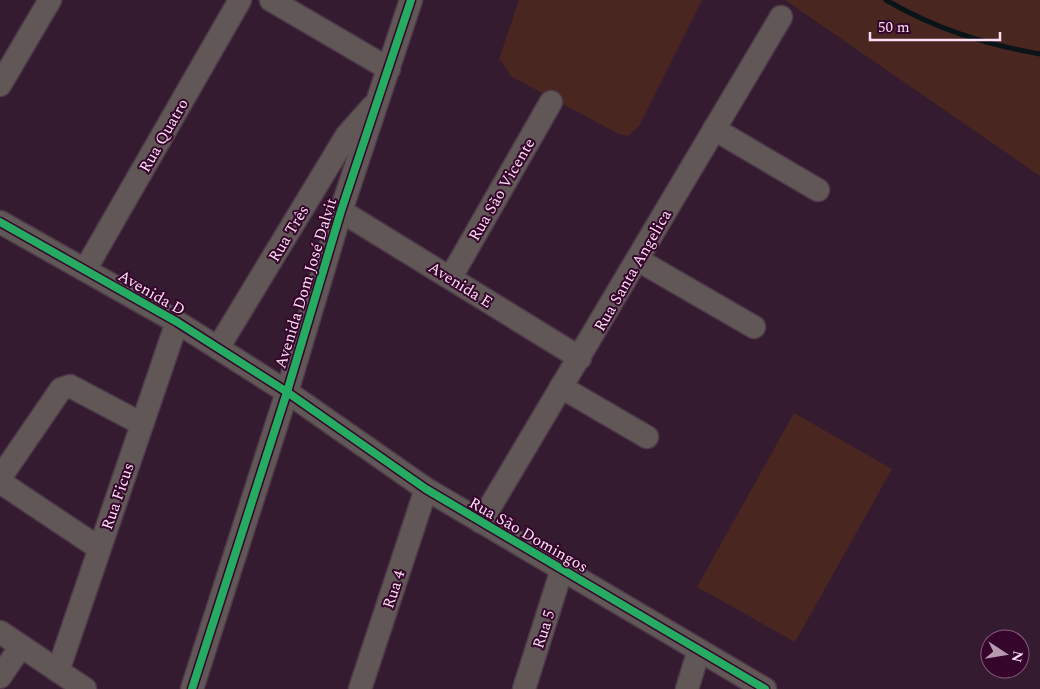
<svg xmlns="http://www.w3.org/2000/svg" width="1040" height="689" font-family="Spectral,serif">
	<rect width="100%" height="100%" fill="#351b30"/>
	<!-- green -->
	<g fill="#4a2620">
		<polygon points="519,0 702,0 639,126 628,136 619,134 512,77 499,59"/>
		<polygon points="785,0 1040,0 1040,176"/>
		<polygon points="794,413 892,469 795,642 697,587"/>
	</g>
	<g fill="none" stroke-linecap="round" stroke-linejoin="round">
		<!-- stream -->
		<path stroke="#0a1318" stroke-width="5" d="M 886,0 C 936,29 984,44 1040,54"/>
		<defs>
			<g id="minor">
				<polyline points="271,0 389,69"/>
				<polyline points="0,85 50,0"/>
				<polyline points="714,129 818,190"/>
				<polyline points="341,211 580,358"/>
				<polyline points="0,222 177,322 287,392 426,489 765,689"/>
				<polyline points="638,260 754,327"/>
				<polyline points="85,270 240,0"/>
				<polyline points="451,277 551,102"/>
				<polyline points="218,348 347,135 372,107"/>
				<polyline points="561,387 647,437"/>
				<polyline points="0,478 61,389 70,386 142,424"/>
				<polyline points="0,482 99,548"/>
				<polyline points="481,522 781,17"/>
				<polyline points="0,632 85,689"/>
				<polyline points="58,671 177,322"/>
				<polyline points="0,677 21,646"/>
				<polyline points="192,689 287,392 341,211 411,0"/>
				<polyline points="360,689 426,489"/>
				<polyline points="524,689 562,569"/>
				<polyline points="687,689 699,650"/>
			</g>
		</defs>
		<!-- minor casing -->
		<use href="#minor" stroke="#4e394a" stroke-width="25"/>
		<!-- minor -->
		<use href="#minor" stroke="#605756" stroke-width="22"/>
		<defs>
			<g id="cycleway">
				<polyline points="0,222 177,322 287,392 426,489 765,689"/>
				<polyline points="192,689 287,392 341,211 411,0"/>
			</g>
		</defs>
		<!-- cycleway casing -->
		<use href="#cycleway" stroke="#35052c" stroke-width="11"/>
		<!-- cycleway -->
		<use href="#cycleway" stroke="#26ab63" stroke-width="8"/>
	</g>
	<g text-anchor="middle" stroke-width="4" stroke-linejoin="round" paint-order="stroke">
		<!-- street labels -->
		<g font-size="16" fill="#fddef4" stroke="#35052c">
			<text transform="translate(163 135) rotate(-60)" y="6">Rua Quatro</text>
			<text transform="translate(501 189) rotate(-60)" y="6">Rua São Vicente</text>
			<text transform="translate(288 233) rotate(-59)" y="6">Rua Três</text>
			<text transform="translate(632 270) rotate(-60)" y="6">Rua Santa Angelica</text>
			<text transform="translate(305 283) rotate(-73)" y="6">Avenida Dom José Dalvit</text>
			<text transform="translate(461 284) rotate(32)" y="6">Avenida E</text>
			<text transform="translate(152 292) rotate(30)" y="6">Avenida D</text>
			<text transform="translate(117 496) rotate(-71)" y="6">Rua Ficus</text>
			<text transform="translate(529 534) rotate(30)" y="6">Rua São Domingos</text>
			<text transform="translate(393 589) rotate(-72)" y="6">Rua 4</text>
			<text transform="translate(543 629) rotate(-72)" y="6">Rua 5</text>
		</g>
	</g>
	<!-- north arrow -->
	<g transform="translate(1005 654) rotate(102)"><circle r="24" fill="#35052c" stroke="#855c7c"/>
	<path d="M0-4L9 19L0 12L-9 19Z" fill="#b79aaf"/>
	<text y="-8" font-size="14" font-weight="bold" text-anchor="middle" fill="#fddef4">N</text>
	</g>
	<!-- scale -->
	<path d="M870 32v8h130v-8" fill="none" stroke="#fddef4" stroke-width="2.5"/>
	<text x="878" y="32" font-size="15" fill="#fddef4" stroke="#35052c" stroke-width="4" paint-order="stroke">50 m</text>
</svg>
